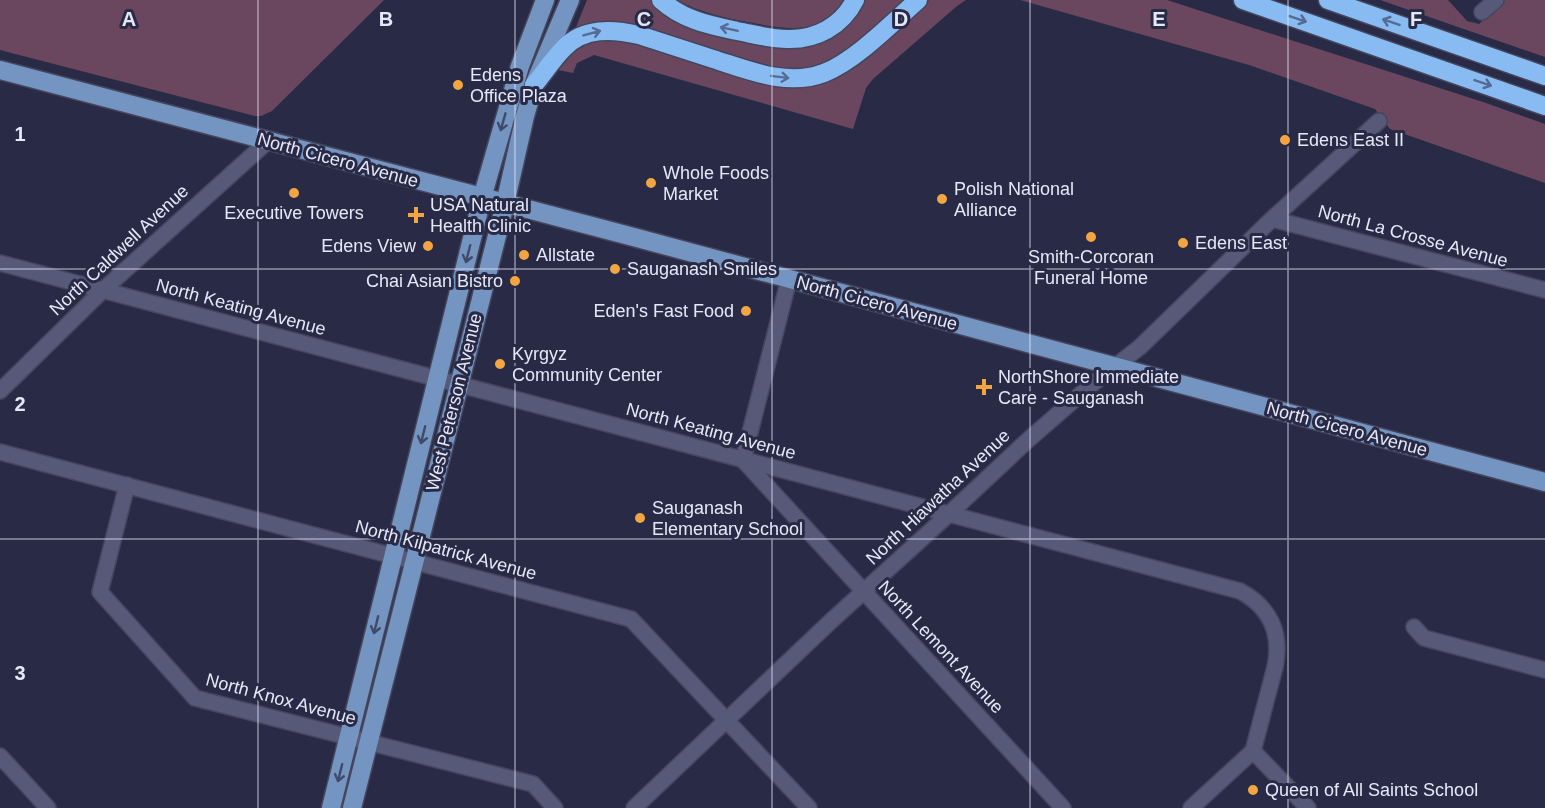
<svg xmlns="http://www.w3.org/2000/svg" width="1545" height="808" font-family="Arial,sans-serif">
	<rect width="100%" height="100%" fill="#292b46"/>
	<!-- green -->
	<g fill="#6a475e">
		<polygon points="0,0 384,0 272,111 261,116 255,116 0,50"/>
		<polygon points="587,0 652,0 659,8 798,46 864,0 907,0 835,60 805,70 788,70 771,66 643,29 578,31 576,27"/>
		<path d="M 677,0 L 844,0 C 821,37 784,29 748,22 C 721,17 702,13 677,0 Z"/>
		<polygon points="929,0 966,0 957,6 873,79 866,88 853,129 594,55 577,63 573,73 558,70 572,53 586,45 585,42 597,38 620,39 776,83 865,57"/>
		<polygon points="1020,0 1167,0 1483,102 1545,124 1545,183 1390,129 1375,109 1249,65"/>
		<polygon points="1380,0 1448,0 1467,21 1479,24 1504,0 1545,0 1545,57"/>
	</g>
	<g fill="none" stroke-linecap="round" stroke-linejoin="round">
		<defs>
			<g id="minor">
				<polyline points="1482,12 1496,0"/>
				<polyline points="1272,219 1545,290"/>
				<path d="M 0,263 L 1240,591 C 1270,607 1282,633 1275,667 L 1253,751"/>
				<polyline points="789,279 743,460 1063,808"/>
				<polyline points="0,391 103,290 268,141"/>
				<polyline points="0,452 631,619 809,808"/>
				<polyline points="127,485 100,592 195,698 533,784 555,808"/>
				<polyline points="1414,627 1424,638 1545,670"/>
				<polyline points="1253,751 1308,808"/>
				<polyline points="0,756 48,808"/>
				<polyline points="634,808 831,621 949,514 1028,440 1090,386 1140,347 1272,219 1379,121"/>
				<polyline points="1191,808 1253,751"/>
			</g>
			<g id="major">
				<polyline points="0,70 626,235 1545,482"/>
				<polyline points="331,808 482,198 520,66 545,0"/>
				<polyline points="352,808 505,204 525,116 534,85 570,0"/>
			</g>
			<g id="highway">
				<path d="M 661,0 C 683,20 709,25 737,31 C 753,34 770,39 787,39 C 816,40 842,26 855,0"/>
				<polyline points="1243,0 1545,106"/>
				<polyline points="1328,0 1545,76"/>
				<path d="M 534,85 C 544,73 553,59 564,48 C 584,27 613,29 639,35 C 663,43 688,51 713,59 C 748,70 787,87 824,73 C 855,61 892,23 918,0"/>
			</g>
		</defs>
		<!-- minor casing -->
		<use href="#minor" stroke="#45465d" stroke-width="18"/>
		<!-- major casing -->
		<use href="#major" stroke="#45465d" stroke-width="21"/>
		<!-- highway casing -->
		<use href="#highway" stroke="#45465d" stroke-width="21"/>
		<!-- minor -->
		<use href="#minor" stroke="#565977" stroke-width="15"/>
		<!-- major -->
		<use href="#major" stroke="#7494c1" stroke-width="18"/>
		<!-- highway -->
		<use href="#highway" stroke="#88bbf2" stroke-width="18"/>
	</g>
	<!-- one-way arrows -->
	<defs><path id="oneway-shaft" d="M-6 0H5M1.5-3L5.5 0L1.5 3" fill="none" stroke-width="1.6" stroke-linecap="round" stroke-linejoin="round" transform="scale(1.5)"/></defs>
	<g stroke="#546c93">
		<use href="#oneway-shaft" transform="translate(1298 19) rotate(19)"/>
		<use href="#oneway-shaft" transform="translate(1391 22) rotate(-161)"/>
		<use href="#oneway-shaft" transform="translate(729 29) rotate(-168)"/>
		<use href="#oneway-shaft" transform="translate(592 33) rotate(-15)"/>
		<use href="#oneway-shaft" transform="translate(780 77) rotate(7)"/>
		<use href="#oneway-shaft" transform="translate(1483 83) rotate(19)"/>
	</g>
	<g stroke="#404a6b">
		<use href="#oneway-shaft" transform="translate(503 122) rotate(106)"/>
		<use href="#oneway-shaft" transform="translate(468 254) rotate(104)"/>
		<use href="#oneway-shaft" transform="translate(423 435) rotate(104)"/>
		<use href="#oneway-shaft" transform="translate(376 625) rotate(104)"/>
		<use href="#oneway-shaft" transform="translate(340 773) rotate(104)"/>
	</g>
	<!-- grid -->
	<path fill="none" stroke="#e6e8fa" stroke-width="1.5" stroke-opacity="0.55" d="M 258,0 L 258,808M 515,0 L 515,808M 772,0 L 772,808M 1030,0 L 1030,808M 1288,0 L 1288,808M 0,269 L 1545,269M 0,539 L 1545,539"/>
	<!-- markers -->
	<g fill="#f2a541" stroke="#292b46" stroke-width="2">
		<circle cx="458" cy="85" r="6"/>
		<circle cx="1285" cy="140" r="6"/>
		<circle cx="651" cy="183" r="6"/>
		<circle cx="294" cy="193" r="6"/>
		<circle cx="942" cy="199" r="6"/>
		<path d="M413 206h6v6h6v6h-6v6h-6v-6h-6v-6h6z"/>
		<circle cx="1091" cy="237" r="6"/>
		<circle cx="1183" cy="243" r="6"/>
		<circle cx="428" cy="246" r="6"/>
		<circle cx="524" cy="255" r="6"/>
		<circle cx="615" cy="269" r="6"/>
		<circle cx="515" cy="281" r="6"/>
		<circle cx="746" cy="311" r="6"/>
		<circle cx="500" cy="364" r="6"/>
		<path d="M981 378h6v6h6v6h-6v6h-6v-6h-6v-6h6z"/>
		<circle cx="640" cy="518" r="6"/>
		<circle cx="1253" cy="790" r="6"/>
	</g>
	<g text-anchor="middle" stroke-width="6" stroke-linejoin="round" paint-order="stroke">
		<!-- poi labels -->
		<g font-size="18" fill="#e6e8fa" stroke="#292b46" text-anchor="start">
			<text x="470" y="81">Edens<tspan x="470" dy="21">Office Plaza</tspan></text>
			<text x="1297" y="146">Edens East II</text>
			<text x="663" y="179">Whole Foods<tspan x="663" dy="21">Market</tspan></text>
			<text x="954" y="195">Polish National<tspan x="954" dy="21">Alliance</tspan></text>
			<text x="430" y="211">USA Natural<tspan x="430" dy="21">Health Clinic</tspan></text>
			<text x="294" y="219" text-anchor="middle">Executive Towers</text>
			<text x="1195" y="249">Edens East</text>
			<text x="416" y="252" text-anchor="end">Edens View</text>
			<text x="536" y="261">Allstate</text>
			<text x="1091" y="263" text-anchor="middle">Smith-Corcoran<tspan x="1091" dy="21">Funeral Home</tspan></text>
			<text x="627" y="275">Sauganash Smiles</text>
			<text x="503" y="287" text-anchor="end">Chai Asian Bistro</text>
			<text x="734" y="317" text-anchor="end">Eden's Fast Food</text>
			<text x="512" y="360">Kyrgyz<tspan x="512" dy="21">Community Center</tspan></text>
			<text x="998" y="383">NorthShore Immediate<tspan x="998" dy="21">Care - Sauganash</tspan></text>
			<text x="652" y="514">Sauganash<tspan x="652" dy="21">Elementary School</tspan></text>
			<text x="1265" y="796">Queen of All Saints School</text>
		</g>
		<!-- street labels -->
		<g font-size="18" fill="#e6e8fa" stroke="#292b46">
			<text transform="translate(338 160) rotate(15)" y="6">North Cicero Avenue</text>
			<text transform="translate(1413 236) rotate(15)" y="6">North La Crosse Avenue</text>
			<text transform="translate(119 250) rotate(-43)" y="6">North Caldwell Avenue</text>
			<text transform="translate(877 303) rotate(15)" y="6">North Cicero Avenue</text>
			<text transform="translate(241 307) rotate(15)" y="6">North Keating Avenue</text>
			<text transform="translate(454 402) rotate(-76)" y="6">West Peterson Avenue</text>
			<text transform="translate(1347 429) rotate(15)" y="6">North Cicero Avenue</text>
			<text transform="translate(711 431) rotate(15)" y="6">North Keating Avenue</text>
			<text transform="translate(938 497) rotate(-43)" y="6">North Hiawatha Avenue</text>
			<text transform="translate(446 550) rotate(15)" y="6">North Kilpatrick Avenue</text>
			<text transform="translate(941 647) rotate(47)" y="6">North Lemont Avenue</text>
			<text transform="translate(281 699) rotate(15)" y="6">North Knox Avenue</text>
		</g>
	</g>
	<g font-size="20" text-anchor="middle" font-weight="bold" fill="#e6e8fa" stroke="#292b46" stroke-width="6" stroke-linejoin="round" paint-order="stroke">
		<text x="129" y="26">A</text>
		<text x="386" y="26">B</text>
		<text x="644" y="26">C</text>
		<text x="901" y="26">D</text>
		<text x="1159" y="26">E</text>
		<text x="1416" y="26">F</text>
		<text x="20" y="141">1</text>
		<text x="20" y="411">2</text>
		<text x="20" y="680">3</text>
	</g>
</svg>
